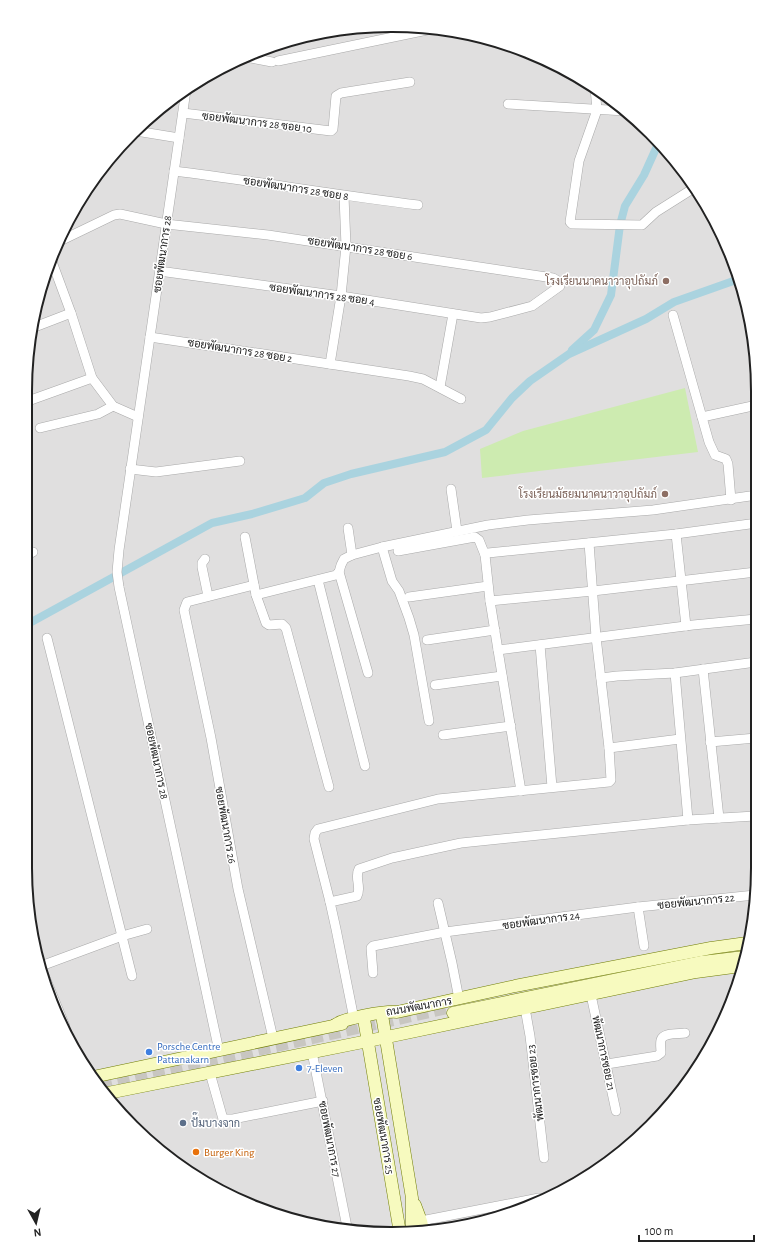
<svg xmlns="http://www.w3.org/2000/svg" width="783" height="1259" font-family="'Alegreya Sans',Sarabun,sans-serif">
	<rect width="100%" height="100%" fill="#f2efe9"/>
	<!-- residential -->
	<polygon fill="#e0dfdf" points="416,26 487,38 554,63 615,101 682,168 720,229 745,296 757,367 755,915 730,1008 682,1091 595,1172 487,1221 391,1234 273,1214 168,1158 87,1071 44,985 25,867 28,344 53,251 101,168 150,116 208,74 274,44 344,28"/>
	<!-- grass -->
	<polygon fill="#cdebb0" points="685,388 698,452 482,478 480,449 523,431"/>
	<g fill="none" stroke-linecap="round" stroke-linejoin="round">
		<!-- canal -->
		<g stroke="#aad3df" stroke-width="8">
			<polyline points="572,350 594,330 611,295 620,225 625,206 644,175 658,144"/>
			<polyline points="26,625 212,523 252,514 305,498 324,483 351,474 445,452 486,430 512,398 530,381 569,354 646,319 674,302 739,279"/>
		</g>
		<!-- secondary-tunnel -->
		<polyline stroke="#c8c6c1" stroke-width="12" stroke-dasharray="12 6" stroke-linecap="butt" points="100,1085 452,1007"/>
		<defs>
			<g id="street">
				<polyline points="245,57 272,62"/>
				<polyline points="278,61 432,29"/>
				<polyline points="595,88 597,110 579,161 570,222 572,224 642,225 656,212 694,188"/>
				<polyline points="186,90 119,550 117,572 119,587 219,1051"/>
				<polyline points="508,104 625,111"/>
				<polyline points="183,113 331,131 333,129 336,96 341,93 410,82"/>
				<polyline points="136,131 179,138"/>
				<path d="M 174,171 C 255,181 336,195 418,205"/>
				<polyline points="58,242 114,215 120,214 166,224 268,235 553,278 560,282 560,286 532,306 490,317 481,318 341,296 159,271"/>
				<polyline points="51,259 71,313 92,378 113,406 138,417"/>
				<polyline points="673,315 709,442 715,455 726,459 728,464 731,500"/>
				<polyline points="32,328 71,313"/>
				<polyline points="150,337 409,376 423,379 461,399"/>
				<polyline points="330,364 341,296 346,246 344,196"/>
				<polyline points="440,387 453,314"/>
				<polyline points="28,401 92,378"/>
				<polyline points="702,417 757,405"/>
				<polyline points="40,428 98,414 113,406"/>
				<polyline points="130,469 156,472 240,461"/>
				<polyline points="451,489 457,531"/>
				<polyline points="348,528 352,555"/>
				<polyline points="676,534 686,626"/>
				<polyline points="245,537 256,595 266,623 269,625 282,624 286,628 329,787"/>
				<polyline points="382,547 392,581 399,591 409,618 414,635 429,721"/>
				<polyline points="398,551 475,537 479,540 485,555 490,601 521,791"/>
				<polyline points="27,555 33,552"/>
				<polyline points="485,555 488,553 676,534 757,523"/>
				<polyline points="205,559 202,563 202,567 208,596"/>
				<polyline points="339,572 368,673"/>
				<polyline points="318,580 365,766"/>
				<polyline points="254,585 187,602 184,610 211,738 238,889 273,1038"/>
				<polyline points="256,595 336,575 339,572 341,565 344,559 352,555 382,547 488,525 528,520 653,510 757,495"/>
				<polyline points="409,597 488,586"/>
				<polyline points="490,601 593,591 756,572"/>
				<polyline points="47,638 132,976"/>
				<polyline points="427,640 495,630"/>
				<polyline points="540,645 552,787"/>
				<polyline points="498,650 693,625 756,619"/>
				<polyline points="703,669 719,818"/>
				<polyline points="675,673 688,820"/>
				<polyline points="601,678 617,676 675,673 756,662"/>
				<polyline points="435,685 502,676"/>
				<polyline points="443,735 511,726"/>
				<polyline points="710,742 756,738"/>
				<polyline points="609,748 680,739"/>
				<polyline points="330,902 314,839 315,833 318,829 438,799 609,782 611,780 609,748 596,637 589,543"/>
				<polyline points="438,903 452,963 459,999"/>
				<polyline points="638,907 644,946"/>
				<polyline points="41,966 122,936 147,929"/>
				<polyline points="42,970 65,1026"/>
				<polyline points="373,973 371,948 373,946 445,932 638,907 755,895"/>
				<polyline points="591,995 616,1111"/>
				<polyline points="525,1008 530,1036 544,1158"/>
				<path d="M 354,1019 L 336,929 L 330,902 L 357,896 C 362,888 354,877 359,869 L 392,858 L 461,843 L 688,820 L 755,816"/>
				<polyline points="312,1052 347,1227"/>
				<path d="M 607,1064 L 657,1056 L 661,1053 C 661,1049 660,1044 661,1040 C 663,1032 679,1034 685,1033"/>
				<polyline points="210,1073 223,1119 233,1119 323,1101"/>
				<polyline points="421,1221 539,1198"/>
			</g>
			<g id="secondary">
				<polyline points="453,1013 702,962 744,957"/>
				<polyline points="382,1015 412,1198 412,1231"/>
				<polyline points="364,1019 400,1233"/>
				<path d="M 335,1025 C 344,1018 385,1011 397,1012 L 515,986 L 711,948 L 747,943"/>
				<polyline points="93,1077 342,1024"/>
				<polyline points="108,1093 368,1041 696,972 741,966"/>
				<polyline points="415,1205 421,1221 423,1230"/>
			</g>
		</defs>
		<!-- street casing -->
		<use href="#street" stroke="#a9a9a9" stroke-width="10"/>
		<!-- secondary casing -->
		<use href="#secondary" stroke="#707d05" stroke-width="13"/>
		<!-- street -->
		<use href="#street" stroke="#fff" stroke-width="9"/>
		<!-- secondary -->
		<use href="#secondary" stroke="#f7fabf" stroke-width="12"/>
	</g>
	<!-- markers -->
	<g fill="#8d6e63" stroke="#fff" stroke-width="1.5">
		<circle cx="666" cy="281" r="4"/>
		<circle cx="665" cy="494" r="4"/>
	</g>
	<g fill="#3f7fe0" stroke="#fff" stroke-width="1.5">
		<circle cx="149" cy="1052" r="4"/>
		<circle cx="299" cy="1068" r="4"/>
	</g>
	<circle fill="#5c6f8a" stroke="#fff" stroke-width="1.5" cx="183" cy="1123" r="4"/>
	<circle fill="#e8710a" stroke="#fff" stroke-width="1.5" cx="196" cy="1152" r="4"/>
	<g text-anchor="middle" stroke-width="3" stroke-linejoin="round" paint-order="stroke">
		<!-- street labels -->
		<g font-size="11" fill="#222" stroke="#fff">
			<text transform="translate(257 122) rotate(7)" y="4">ซอยพัฒนาการ 28 ซอย 10</text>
			<text transform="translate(296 188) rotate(9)" y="4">ซอยพัฒนาการ 28 ซอย 8</text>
			<text transform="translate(360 248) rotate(9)" y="4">ซอยพัฒนาการ 28 ซอย 6</text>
			<text transform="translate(162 254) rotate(-82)" y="4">ซอยพัฒนาการ 28</text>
			<text transform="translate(322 294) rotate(8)" y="4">ซอยพัฒนาการ 28 ซอย 4</text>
			<text transform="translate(240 350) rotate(9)" y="4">ซอยพัฒนาการ 28 ซอย 2</text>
			<text transform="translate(157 761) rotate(78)" y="4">ซอยพัฒนาการ 28</text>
			<text transform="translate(226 825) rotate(80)" y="4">ซอยพัฒนาการ 26</text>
			<text transform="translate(696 901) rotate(-6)" y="4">ซอยพัฒนาการ 22</text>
			<text transform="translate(541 920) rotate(-8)" y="4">ซอยพัฒนาการ 24</text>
			<text transform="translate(419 1006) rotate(-10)" y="4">ถนนพัฒนาการ</text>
			<text transform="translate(604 1053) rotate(78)" y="4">พัฒนาการซอย 21</text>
			<text transform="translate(535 1083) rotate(-97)" y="4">พัฒนาการซอย 23</text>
			<text transform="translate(384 1136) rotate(80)" y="4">ซอยพัฒนาการ 25</text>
			<text transform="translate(330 1139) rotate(79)" y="4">ซอยพัฒนาการ 27</text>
		</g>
		<!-- education labels -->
		<g font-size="11" fill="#785e54" stroke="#fff" text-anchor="end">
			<text x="658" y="285">โรงเรียนนาคนาวาอุปถัมภ์</text>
			<text x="657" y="498">โรงเรียนมัธยมนาคนาวาอุปถัมภ์</text>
		</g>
		<!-- shop labels -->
		<g font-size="11" fill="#366cbe" stroke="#fff" text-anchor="start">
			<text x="157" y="1050">Porsche Centre<tspan x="157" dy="13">Pattanakarn</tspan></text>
			<text x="307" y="1072">7-Eleven</text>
		</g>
		<!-- service labels -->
		<g font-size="11" fill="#4e5e75" stroke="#fff" text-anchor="start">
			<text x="191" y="1127">ปั๊มบางจาก</text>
		</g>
		<!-- food labels -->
		<g font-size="11" fill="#c56008" stroke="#fff" text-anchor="start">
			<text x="204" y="1156">Burger King</text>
		</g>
	</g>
	<!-- crop -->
	<path d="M0 0H783V1259H0ZM391 32H392A359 359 0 0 1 751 391V868A359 359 0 0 1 392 1227H391A359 359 0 0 1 32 868V391A359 359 0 0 1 391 32Z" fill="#fff" fill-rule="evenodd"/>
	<path fill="none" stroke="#222" stroke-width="2" d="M391 32H392A359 359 0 0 1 751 391V868A359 359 0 0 1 392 1227H391A359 359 0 0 1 32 868V391A359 359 0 0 1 391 32Z"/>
	<!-- north arrow -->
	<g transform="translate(36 1223) rotate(172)" stroke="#ffffff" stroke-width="3" paint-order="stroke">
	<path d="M0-3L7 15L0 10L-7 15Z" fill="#222222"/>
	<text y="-6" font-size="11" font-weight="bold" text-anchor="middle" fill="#222222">N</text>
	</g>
	<!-- scale -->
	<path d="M639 1235v6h115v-6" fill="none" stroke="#222222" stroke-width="2"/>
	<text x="645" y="1235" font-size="12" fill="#222222" stroke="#ffffff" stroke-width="3" paint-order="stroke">100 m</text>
</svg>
